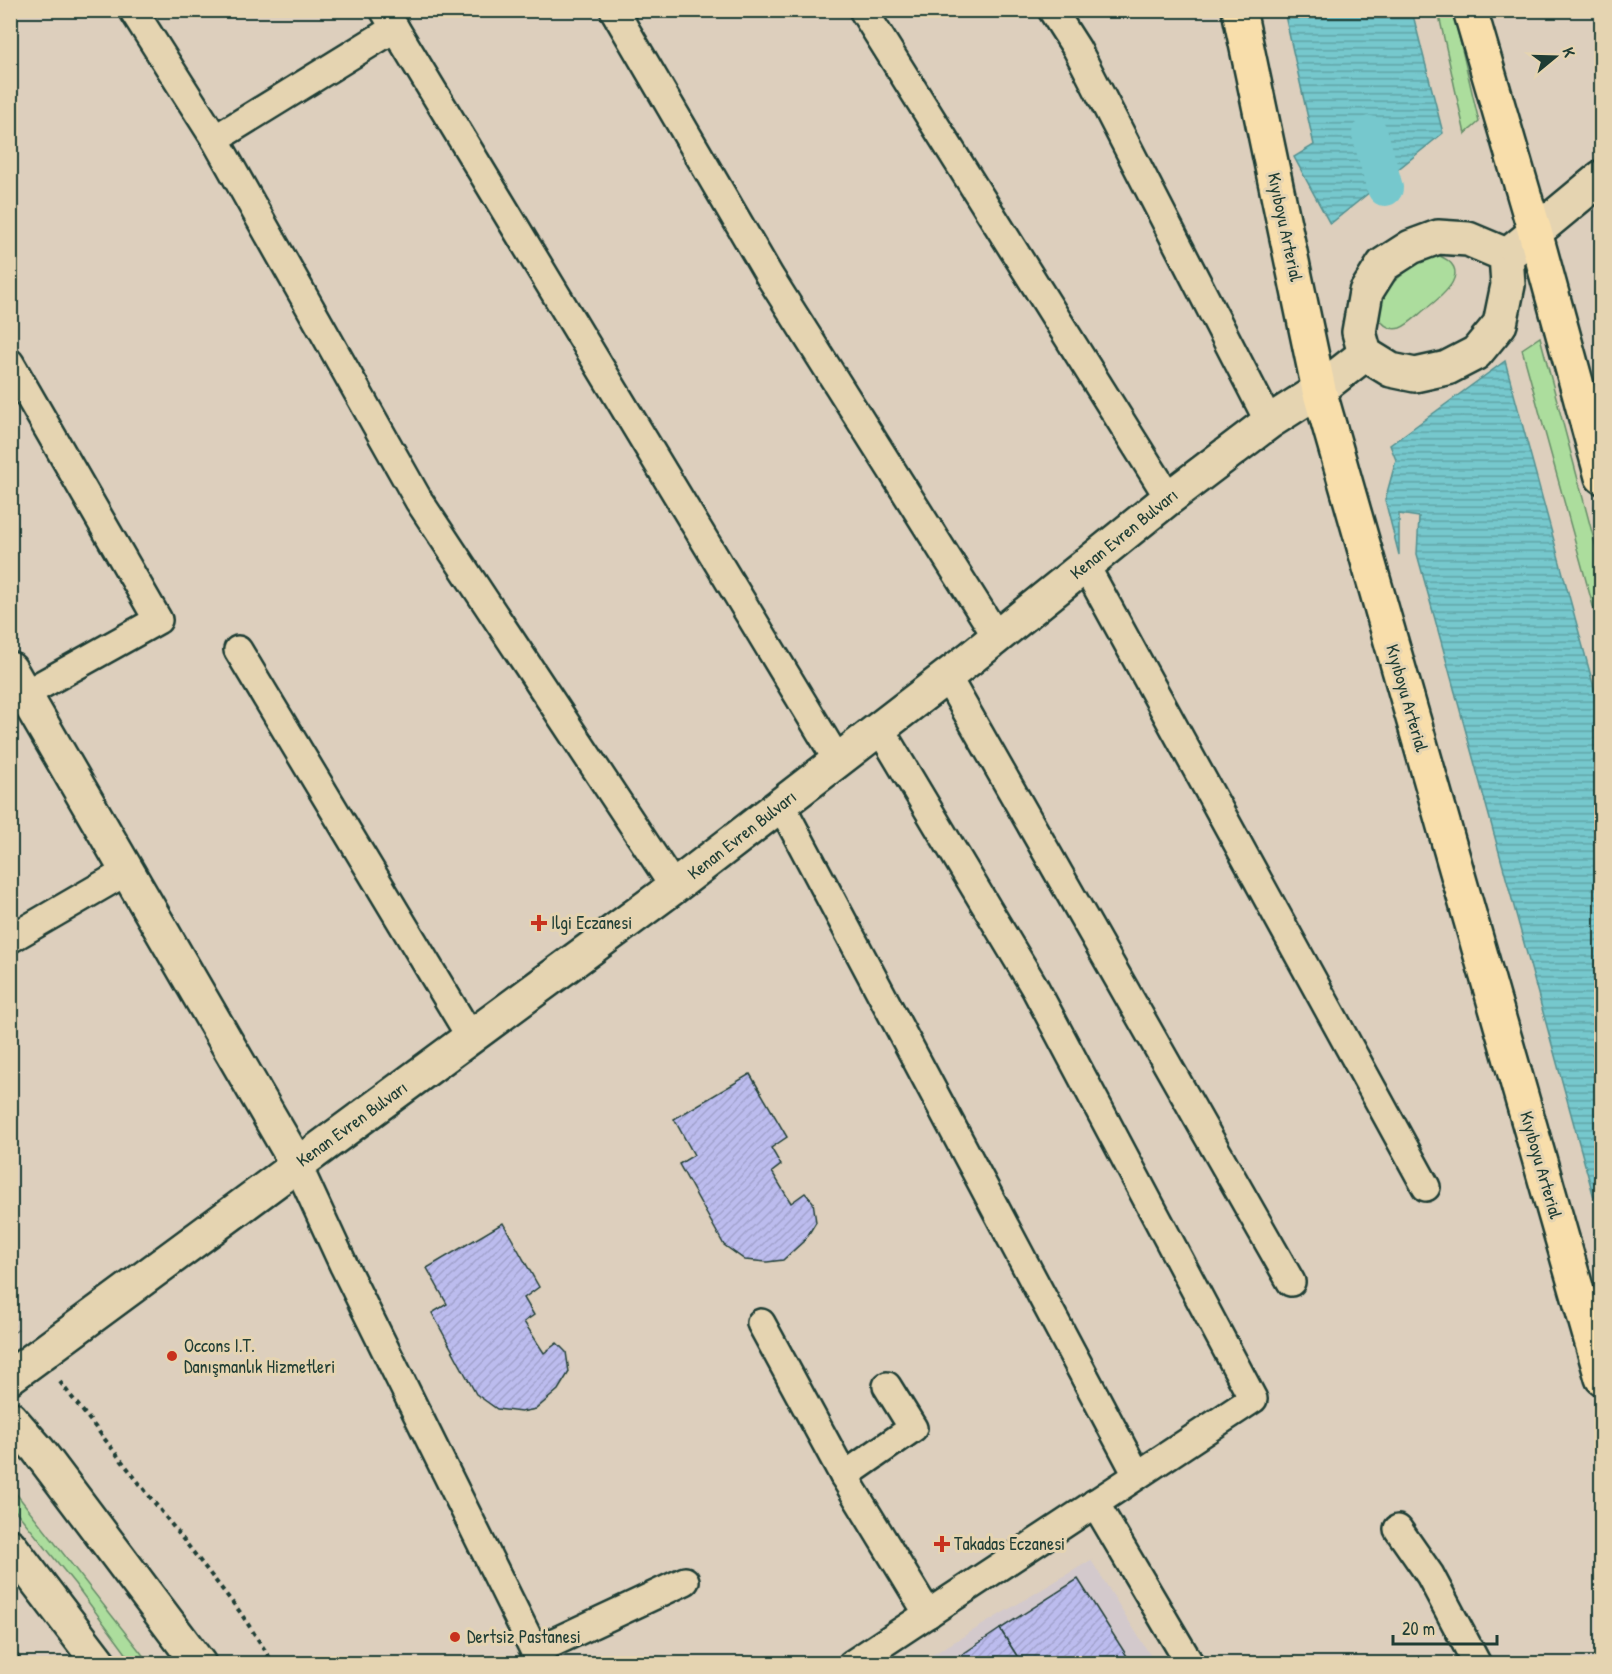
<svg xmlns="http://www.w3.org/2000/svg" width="1612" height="1674" font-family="'Patrick Hand',sans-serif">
	<defs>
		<pattern id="water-rules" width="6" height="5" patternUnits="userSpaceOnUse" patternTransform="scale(1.5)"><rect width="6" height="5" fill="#76c8cd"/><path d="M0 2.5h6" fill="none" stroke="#60a4a7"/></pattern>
		<pattern id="building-hatch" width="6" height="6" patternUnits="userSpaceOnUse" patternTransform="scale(1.5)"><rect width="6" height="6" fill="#bcbcee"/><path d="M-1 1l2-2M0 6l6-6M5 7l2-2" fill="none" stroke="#a1a2cd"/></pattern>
	</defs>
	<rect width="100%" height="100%" fill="#ddcfbd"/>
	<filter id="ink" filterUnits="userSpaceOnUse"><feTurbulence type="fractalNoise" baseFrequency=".0167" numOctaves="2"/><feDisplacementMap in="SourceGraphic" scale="12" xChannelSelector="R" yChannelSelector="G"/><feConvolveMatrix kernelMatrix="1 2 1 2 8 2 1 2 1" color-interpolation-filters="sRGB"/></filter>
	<g filter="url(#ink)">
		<!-- built -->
		<polygon fill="#d3c9cc" points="1091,1560 1155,1663 917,1664"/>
		<!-- green -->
		<g fill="#acdd9d" stroke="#668d68" stroke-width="1.5">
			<polygon points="1438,11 1453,11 1479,122 1465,134"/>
			<path d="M 1435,254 C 1477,269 1443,296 1423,311 C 1417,316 1408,325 1400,328 C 1390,331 1382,324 1377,316 L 1380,293 L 1424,257 Z"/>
			<polygon points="1540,337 1601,566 1601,635 1522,349"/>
			<polygon points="11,1487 149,1663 133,1663 75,1584 11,1505"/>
		</g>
		<!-- water -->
		<g fill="url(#water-rules)" stroke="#539090" stroke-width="1.5">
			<polygon points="1284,11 1412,11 1443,133 1330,224 1294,157 1314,145"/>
			<polygon points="1505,361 1601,713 1601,1223 1417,554 1419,517 1399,514 1399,555 1385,500 1396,460 1390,445"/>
		</g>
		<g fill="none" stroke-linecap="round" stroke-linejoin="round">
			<!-- canal -->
			<polyline stroke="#76c8cd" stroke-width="36" points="1370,134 1385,188"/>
		</g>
		<!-- building -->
		<g fill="url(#building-hatch)" stroke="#1f3d34" stroke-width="1.5">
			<polygon points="750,1074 787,1137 771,1148 781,1165 772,1172 791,1203 805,1193 813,1202 816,1222 805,1240 783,1260 767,1262 745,1260 724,1245 679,1164 694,1155 674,1119"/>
			<polygon points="503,1223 539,1287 524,1298 534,1315 524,1322 544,1353 557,1343 566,1352 569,1372 558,1390 536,1409 521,1412 497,1409 476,1394 432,1313 447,1304 427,1268"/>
			<polygon points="1078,1579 1132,1664 1022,1664 1000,1629"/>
			<polygon points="1000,1629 1022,1664 948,1664"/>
		</g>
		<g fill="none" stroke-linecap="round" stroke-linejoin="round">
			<defs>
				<g id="street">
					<polyline points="133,10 215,139 419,501 674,887"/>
					<polyline points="384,10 838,761"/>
					<polyline points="614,10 770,277 997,637"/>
					<polyline points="863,10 1169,498"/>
					<polyline points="1052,10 1077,49 1269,422"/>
					<polyline points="215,139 395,28"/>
					<polyline points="10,363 158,620 25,694"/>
					<polyline points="1085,565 1426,1187"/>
					<polyline points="238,650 470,1036"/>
					<polyline points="947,677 1291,1282"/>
					<polyline points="781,805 1137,1475"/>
					<polyline points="10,939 127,871"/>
					<polyline points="297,1164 344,1266 541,1664"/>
					<polyline points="761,1323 844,1476 928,1614"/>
					<polyline points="844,1476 913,1428 887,1386"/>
					<polyline points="1095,1503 1190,1664"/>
					<polyline points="1398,1529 1430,1575 1477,1664"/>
					<polyline points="535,1651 685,1581"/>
					<polyline points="852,1664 1253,1399 1035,988 880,729"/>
				</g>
				<g id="secondary">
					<polygon points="1438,237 1468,239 1506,255 1508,285 1500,324 1476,353 1447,368 1415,375 1391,370 1365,354 1359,332 1366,292 1383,265 1411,247"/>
					<polyline points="1515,249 1602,177"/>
					<polyline points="10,669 297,1164"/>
					<polyline points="10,1377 674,887 972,657 1169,498 1269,422 1319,390 1365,354"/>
					<polyline points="10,1418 38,1450 199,1664"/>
					<polyline points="10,1546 100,1664"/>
				</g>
				<g id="primary">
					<polyline points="1239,10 1319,390 1602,1378"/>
					<polyline points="1470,10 1535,232 1602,477"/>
				</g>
			</defs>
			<!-- street casing -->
			<use href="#street" stroke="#1f3d34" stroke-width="32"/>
			<!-- secondary casing -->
			<use href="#secondary" stroke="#1f3d34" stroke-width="38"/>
			<!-- primary casing -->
			<use href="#primary" stroke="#1f3d34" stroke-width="38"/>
			<!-- path -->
			<g stroke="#1f3d34" stroke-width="4" stroke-dasharray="4.5 4.5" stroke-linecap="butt">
				<polyline points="10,1324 17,1331"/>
				<polyline points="60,1382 240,1612 274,1664"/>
				<polyline points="10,1647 24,1664"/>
			</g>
			<!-- street -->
			<use href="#street" stroke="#e5d4b1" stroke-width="27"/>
			<!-- secondary -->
			<use href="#secondary" stroke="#e5d4b1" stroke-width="33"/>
			<!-- primary -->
			<use href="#primary" stroke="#f8deab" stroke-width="33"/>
		</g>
	</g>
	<!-- markers -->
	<g fill="#c8321e" stroke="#e5d4b1" stroke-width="2">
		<path d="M536 914h6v6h6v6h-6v6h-6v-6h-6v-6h6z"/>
		<circle cx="172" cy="1356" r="6"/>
		<path d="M939 1535h6v6h6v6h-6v6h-6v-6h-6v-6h6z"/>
		<circle cx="455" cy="1637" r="6"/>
	</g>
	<g text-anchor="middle" stroke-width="6" stroke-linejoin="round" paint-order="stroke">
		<!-- street labels -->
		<g font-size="18" fill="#1f3d34" stroke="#e5d4b1">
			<text transform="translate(1285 227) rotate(78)" y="6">Kıyıboyu Arterial</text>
			<text transform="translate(1124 534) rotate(-39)" y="6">Kenan Evren Bulvarı</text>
			<text transform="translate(1407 698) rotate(74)" y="6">Kıyıboyu Arterial</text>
			<text transform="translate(742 835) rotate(-38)" y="6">Kenan Evren Bulvarı</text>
			<text transform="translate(352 1124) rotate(-36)" y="6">Kenan Evren Bulvarı</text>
			<text transform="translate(1541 1165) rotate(74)" y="6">Kıyıboyu Arterial</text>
		</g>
		<!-- poi labels -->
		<g font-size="18" fill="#1f3d34" stroke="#e5d4b1" text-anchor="start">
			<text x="551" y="929">Ilgi Eczanesi</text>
			<text x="184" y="1352">Occons I.T.<tspan x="184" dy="21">Danışmanlık Hizmetleri</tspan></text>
			<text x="954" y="1550">Takadas Eczanesi</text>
			<text x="467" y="1643">Dertsiz Pastanesi</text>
		</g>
	</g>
	<!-- margin -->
	<rect width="1612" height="1674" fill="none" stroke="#e5d4b1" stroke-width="36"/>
	<rect x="18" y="18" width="1576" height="1638" fill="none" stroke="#1f3d34" stroke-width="2" filter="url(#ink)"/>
	<!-- north arrow -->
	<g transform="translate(1555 57) rotate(71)" stroke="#e5d4b1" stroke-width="4.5" paint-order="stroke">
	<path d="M0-4.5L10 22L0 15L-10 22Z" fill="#1f3d34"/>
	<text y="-9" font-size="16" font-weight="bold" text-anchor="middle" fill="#1f3d34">K</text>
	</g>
	<!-- scale -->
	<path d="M1393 1635v9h104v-9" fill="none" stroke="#1f3d34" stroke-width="3"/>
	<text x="1402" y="1635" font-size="18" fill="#1f3d34" stroke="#e5d4b1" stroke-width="4.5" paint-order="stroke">20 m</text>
</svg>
